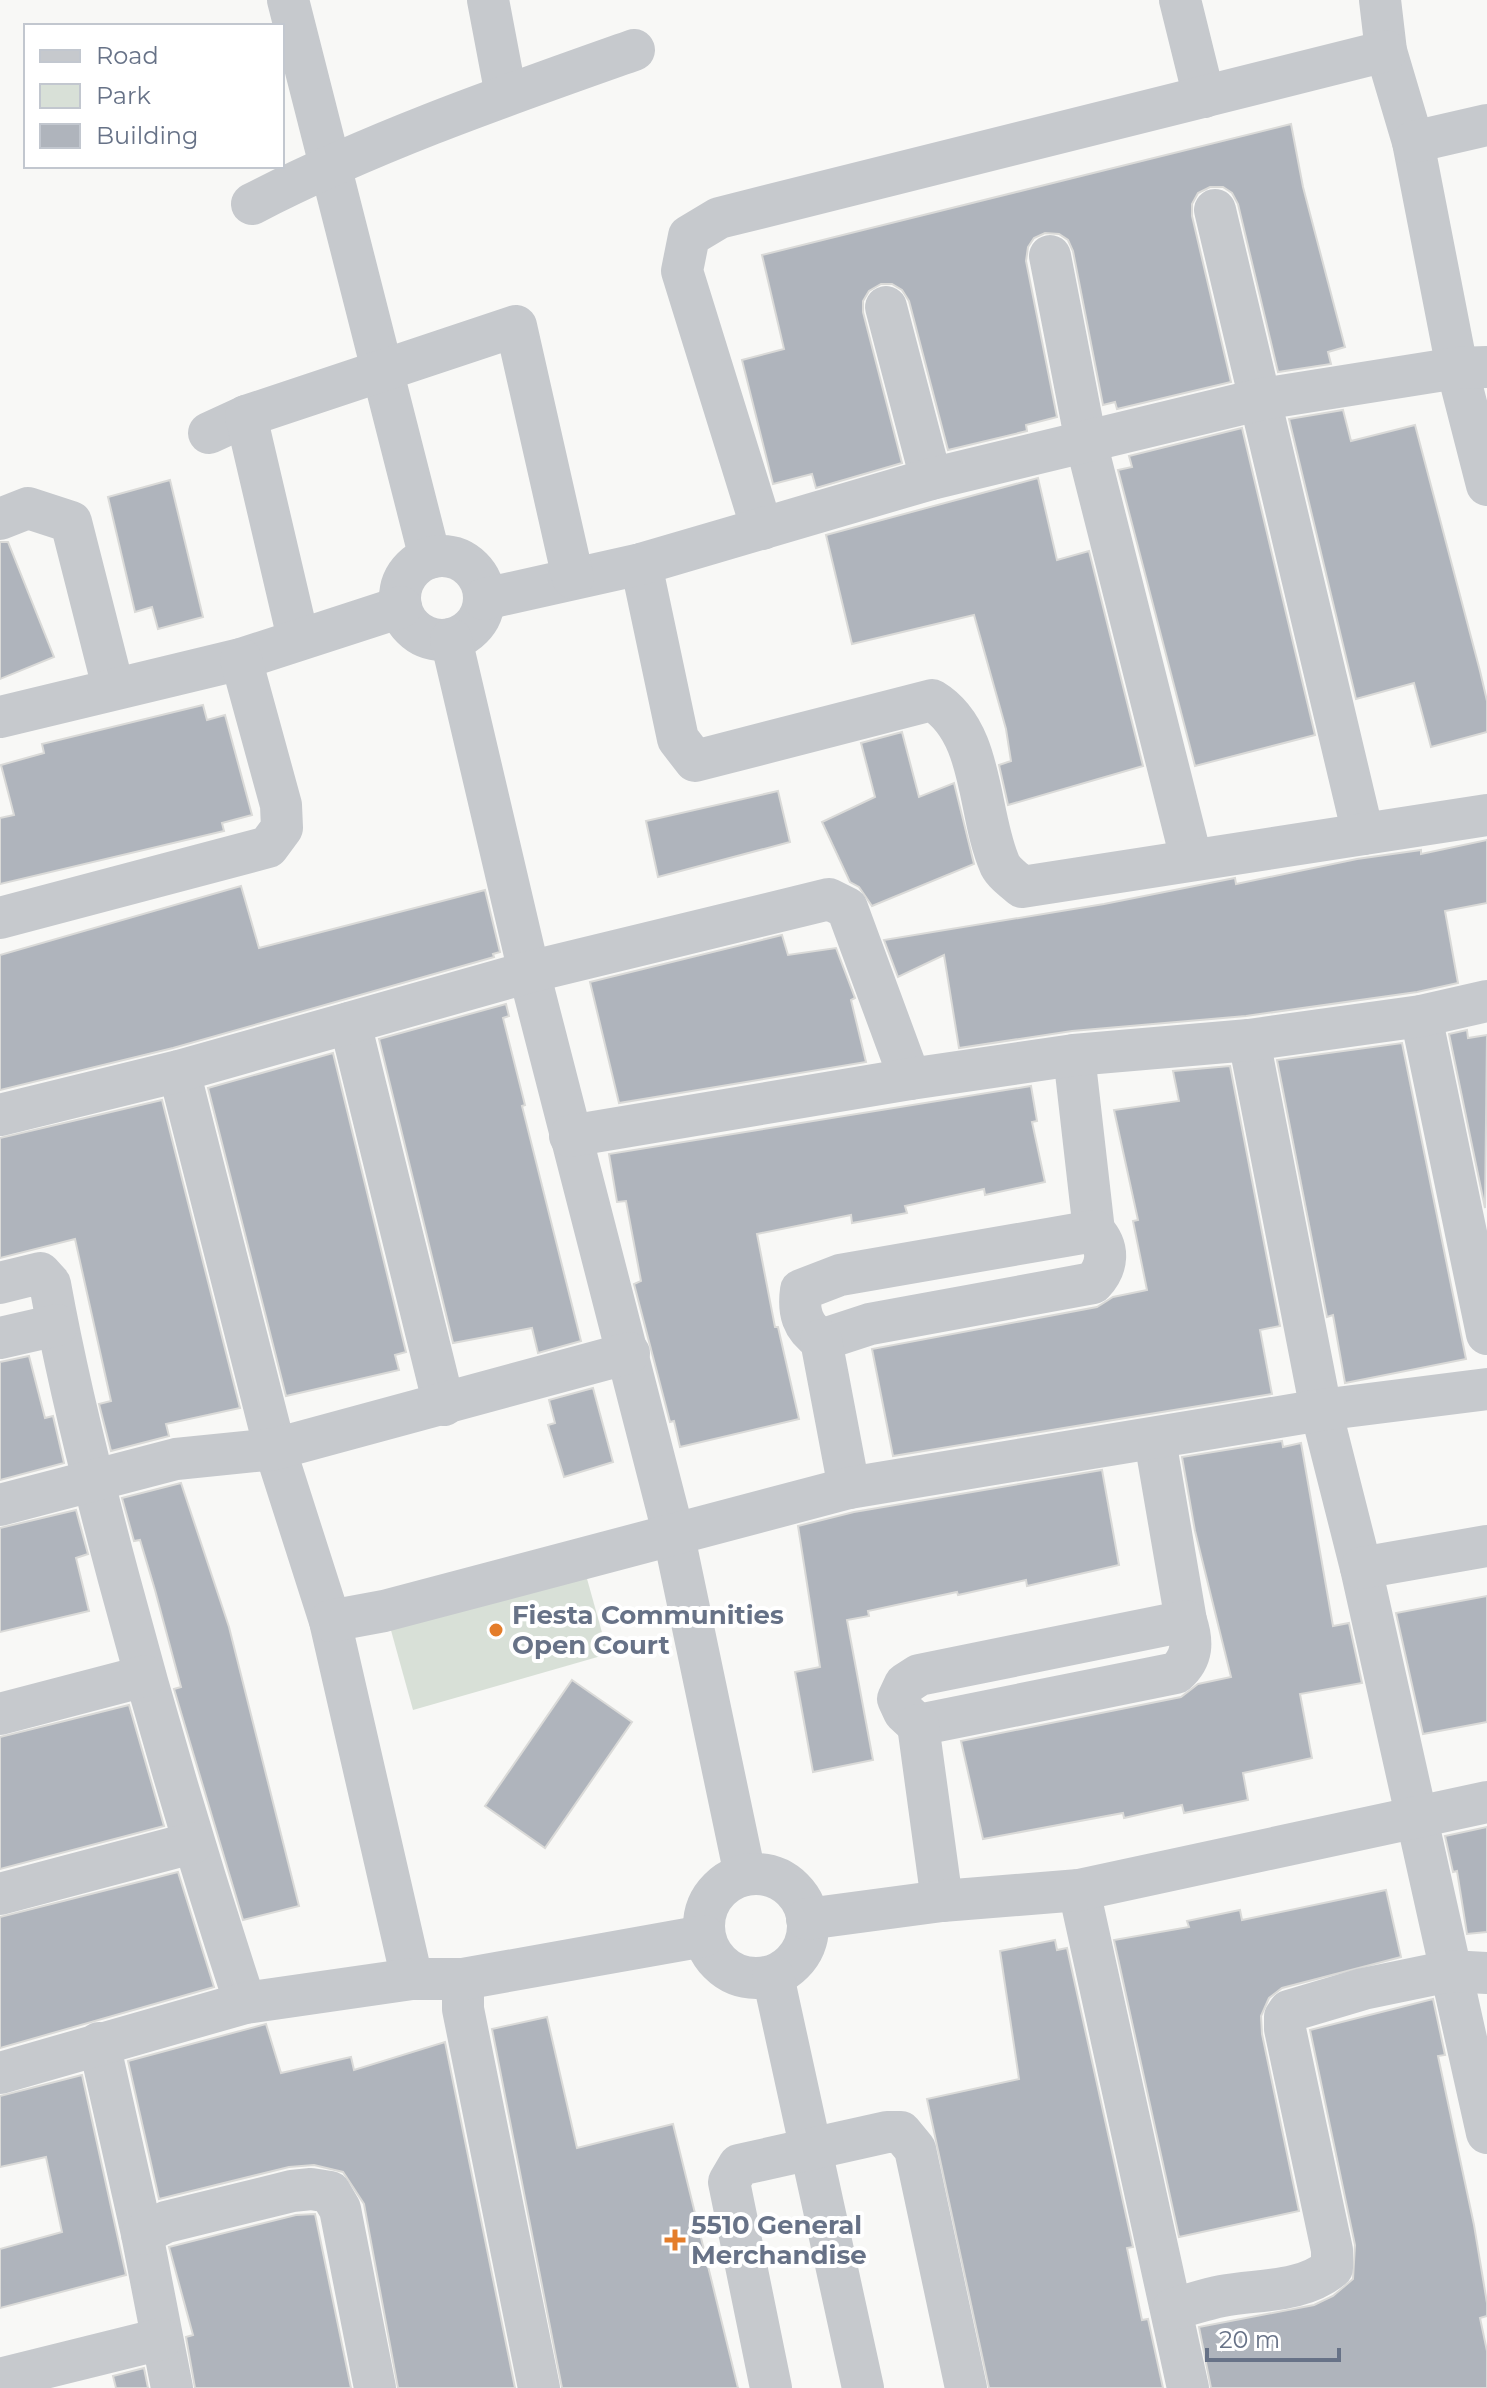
<svg xmlns="http://www.w3.org/2000/svg" width="1487" height="2388" font-family="Montserrat,sans-serif">
	<rect width="100%" height="100%" fill="#f8f8f6"/>
	<!-- green -->
	<polygon fill="#d8e0d7" points="579,1550 608,1654 413,1710 384,1605"/>
	<!-- building -->
	<g fill="#afb4bc" stroke="#dadad8" stroke-width="2">
		<polygon points="1291,124 1303,187 1345,347 1328,352 1331,364 1278,372 1238,204 1232,193 1223,187 1210,187 1198,193 1192,204 1192,216 1231,382 1117,409 1115,402 1103,405 1073,251 1068,240 1059,234 1045,233 1034,238 1028,247 1026,261 1057,417 1026,425 1027,431 948,450 909,301 902,290 892,284 881,284 869,291 863,301 863,312 902,463 816,488 812,474 773,484 742,360 784,349 762,255"/>
		<polygon points="1343,410 1351,441 1415,425 1480,671 1487,701 1487,732 1431,747 1414,683 1356,699 1289,419"/>
		<polygon points="1242,428 1315,735 1195,766 1118,470 1132,467 1129,456"/>
		<polygon points="1038,478 1057,560 1089,551 1143,766 1008,805 999,765 1011,761 1006,729 974,615 852,644 826,535"/>
		<polygon points="170,480 203,617 158,629 152,607 135,612 108,497"/>
		<polygon points="0,542 8,542 54,657 0,679"/>
		<polygon points="203,705 207,720 225,715 252,815 222,823 224,831 0,884 0,818 14,815 1,765 44,753 42,744"/>
		<polygon points="902,732 919,797 954,783 974,864 872,906 859,887 850,882 822,822 875,797 861,743"/>
		<polygon points="778,791 790,842 658,877 646,821"/>
		<polygon points="1487,840 1487,903 1445,911 1458,983 1417,992 1246,1016 1072,1031 959,1048 944,955 898,977 884,940 1104,904 1235,878 1236,884 1357,859 1421,850 1421,854"/>
		<polygon points="241,886 259,948 485,890 500,952 493,954 494,957 173,1048 0,1090 0,955"/>
		<polygon points="782,935 788,955 836,948 855,998 851,1000 866,1062 619,1103 590,982"/>
		<polygon points="506,1004 509,1016 503,1018 525,1105 522,1106 581,1341 538,1353 532,1328 453,1343 379,1039"/>
		<polygon points="1467,1030 1468,1038 1487,1035 1485,1208 1449,1034"/>
		<polygon points="1402,1043 1466,1359 1345,1383 1333,1315 1327,1317 1277,1060"/>
		<polygon points="333,1053 406,1352 395,1355 399,1370 286,1396 208,1088"/>
		<polygon points="1230,1066 1280,1326 1260,1330 1272,1394 893,1456 872,1349 1097,1307 1113,1297 1147,1290 1133,1221 1138,1220 1114,1110 1179,1101 1173,1071"/>
		<polygon points="1031,1086 1037,1121 1032,1122 1045,1182 985,1195 984,1189 905,1206 907,1213 852,1223 851,1215 757,1234 775,1327 778,1327 799,1419 680,1447 674,1421 670,1422 634,1284 641,1281 626,1201 617,1202 609,1154"/>
		<polygon points="162,1100 240,1408 166,1424 169,1436 111,1451 99,1404 111,1401 75,1239 0,1258 0,1138"/>
		<polygon points="29,1356 45,1418 53,1416 64,1463 0,1480 0,1362"/>
		<polygon points="593,1388 613,1462 564,1477 548,1425 555,1423 549,1400"/>
		<polygon points="1282,1441 1283,1447 1301,1443 1333,1626 1349,1623 1362,1683 1300,1694 1312,1758 1243,1773 1248,1800 1184,1813 1182,1805 1124,1818 1123,1813 983,1839 961,1741 1181,1697 1198,1684 1231,1677 1195,1531 1182,1457"/>
		<polygon points="1102,1470 1119,1565 1027,1586 1026,1580 958,1595 957,1592 868,1611 869,1616 847,1620 873,1760 813,1772 795,1672 820,1667 798,1526 854,1512"/>
		<polygon points="181,1483 229,1627 299,1906 243,1920 174,1689 181,1687 155,1590 140,1540 134,1541 122,1498"/>
		<polygon points="76,1510 88,1554 76,1558 89,1611 0,1632 0,1528"/>
		<polygon points="1487,1596 1487,1722 1423,1734 1396,1613"/>
		<polygon points="572,1680 632,1722 545,1848 485,1806"/>
		<polygon points="129,1705 164,1826 0,1869 0,1737"/>
		<polygon points="1487,1827 1487,1932 1467,1934 1457,1871 1453,1872 1445,1836"/>
		<polygon points="178,1872 214,1987 0,2048 0,1917"/>
		<polygon points="1386,1890 1401,1957 1282,1988 1269,1998 1261,2016 1262,2034 1299,2211 1179,2237 1114,1940 1189,1927 1187,1921 1240,1910 1242,1920"/>
		<polygon points="1055,1940 1057,1950 1067,1948 1133,2247 1127,2248 1142,2320 1148,2319 1163,2388 989,2388 927,2099 1019,2079 1000,1951"/>
		<polygon points="1433,1999 1445,2055 1438,2056 1474,2225 1487,2303 1487,2316 1480,2318 1487,2351 1487,2388 1211,2388 1199,2327 1314,2305 1333,2296 1353,2279 1355,2245 1310,2030"/>
		<polygon points="547,2017 577,2148 673,2124 738,2388 562,2388 492,2029"/>
		<polygon points="266,2024 281,2073 351,2057 354,2070 445,2042 515,2388 398,2388 364,2204 343,2172 314,2165 289,2167 159,2199 128,2061"/>
		<polygon points="82,2075 126,2275 0,2308 0,2249 62,2232 46,2157 0,2167 0,2096"/>
		<polygon points="315,2214 351,2388 195,2388 186,2337 193,2335 169,2247 296,2215"/>
		<polygon points="144,2368 148,2388 116,2388 113,2376"/>
	</g>
	<g fill="none" stroke-linecap="round" stroke-linejoin="round">
		<!-- minor -->
		<g stroke="#c6c9cd" stroke-width="42">
			<polyline points="288,0 430,558"/>
			<polyline points="488,0 506,95"/>
			<polyline points="1180,0 1204,97"/>
			<polyline points="1380,0 1386,51 1413,142 1457,368 1487,485"/>
			<polyline points="1413,142 1487,125"/>
			<path d="M 252,204 C 374,141 504,96 634,50"/>
			<polyline points="1215,210 1363,834"/>
			<polyline points="1050,256 1086,442 1191,858"/>
			<polyline points="886,307 931,479"/>
			<polyline points="209,433 246,416"/>
			<polyline points="0,519 28,508 71,522 113,687"/>
			<polyline points="762,529 682,271 689,236 719,218 1386,51"/>
			<circle cx="442" cy="598" r="42"/>
			<path d="M 641,564 L 678,739 L 695,761 L 932,700 C 985,732 977,813 1000,865 C 1004,873 1015,881 1022,887 L 1487,815"/>
			<polyline points="484,599 641,564 931,479 1262,399 1457,368 1487,367"/>
			<polyline points="298,638 246,416 516,326 573,578"/>
			<polyline points="451,639 529,972 673,1532 745,1875"/>
			<polyline points="0,717 241,659 401,607"/>
			<polyline points="0,918 268,847 282,828 281,805 241,659"/>
			<polyline points="1421,1016 1487,1334"/>
			<polyline points="350,1023 444,1405"/>
			<polyline points="1249,1040 1321,1410 1361,1568 1487,2133"/>
			<polyline points="1074,1055 1094,1231"/>
			<polyline points="179,1071 275,1449 330,1621 412,1979"/>
			<polyline points="0,1115 179,1071 529,972 829,899 847,908 910,1079"/>
			<polyline points="570,1136 910,1079 1074,1055 1249,1040 1421,1016 1487,1001"/>
			<path d="M 1094,1231 C 1110,1248 1108,1267 1093,1283 L 870,1324 L 821,1340 C 802,1327 798,1312 801,1290 L 840,1275 Z"/>
			<path d="M 0,1283 L 40,1273 L 50,1284 C 68,1384 93,1482 119,1579 C 157,1722 199,1863 245,2003"/>
			<polyline points="0,1338 57,1325"/>
			<polyline points="821,1340 849,1488"/>
			<polyline points="1155,1440 1186,1621"/>
			<polyline points="0,1505 176,1459 275,1449 629,1353"/>
			<polyline points="1361,1568 1487,1546"/>
			<polyline points="330,1621 384,1611 849,1488 1321,1410 1487,1389"/>
			<path d="M 1186,1621 C 1193,1642 1193,1658 1176,1673 L 918,1725 L 904,1712 L 898,1699 L 905,1684 L 919,1675 Z"/>
			<polyline points="0,1714 145,1676"/>
			<polyline points="918,1725 942,1901"/>
			<circle cx="756" cy="1926" r="52"/>
			<polyline points="1079,1890 1188,2388"/>
			<polyline points="0,1894 192,1843"/>
			<polyline points="807,1919 942,1901 1079,1890 1487,1802"/>
			<polyline points="773,1976 863,2388"/>
			<polyline points="463,1979 463,2009 539,2388"/>
			<polyline points="99,2043 142,2234 172,2388"/>
			<polyline points="0,2073 245,2003 412,1979 463,1979 704,1936"/>
			<polyline points="142,2234 166,2222 292,2191 311,2189 330,2192 340,2209 375,2388"/>
			<path d="M 1173,2309 C 1189,2305 1206,2299 1222,2296 C 1260,2289 1301,2293 1332,2268 L 1332,2250 L 1285,2029 L 1285,2017 L 1289,2011 L 1363,1989 L 1450,1971 L 1487,1973"/>
			<polyline points="0,2379 161,2339"/>
			<polyline points="771,2388 729,2182 739,2165 887,2132 901,2132 915,2149 966,2388"/>
		</g>
	</g>
	<!-- markers -->
	<g fill="#e47d2a" stroke="#fff" stroke-width="3">
		<circle cx="496" cy="1630" r="8"/>
		<path d="M671 2228h8v8h8v8h-8v8h-8v-8h-8v-8h8z"/>
	</g>
	<g text-anchor="middle" stroke-width="8" stroke-linejoin="round" paint-order="stroke">
		<!-- poi labels -->
		<g font-size="26" font-weight="bold" fill="#677287" stroke="#fff" text-anchor="start">
			<text x="512" y="1624">Fiesta Communities<tspan x="512" dy="30">Open Court</tspan></text>
			<text x="691" y="2234">5510 General<tspan x="691" dy="30">Merchandise</tspan></text>
		</g>
	</g>
	<!-- legend -->
	<rect x="24" y="24" width="260" height="144" fill="#ffffff" stroke="#c2c7cf" stroke-width="2"/>
	<rect x="40" y="50" width="40" height="12" fill="#c6c9cd" stroke="#c2c7cf" stroke-width="2"/>
	<text x="96" y="64" font-size="24" fill="#677287">Road</text>
	<rect x="40" y="84" width="40" height="24" fill="#d8e0d7" stroke="#c2c7cf" stroke-width="2"/>
	<text x="96" y="104" font-size="24" fill="#677287">Park</text>
	<rect x="40" y="124" width="40" height="24" fill="#afb4bc" stroke="#c2c7cf" stroke-width="2"/>
	<text x="96" y="144" font-size="24" fill="#677287">Building</text>
	<!-- scale -->
	<path d="M1207 2348v12h132v-12" fill="none" stroke="#677287" stroke-width="4"/>
	<text x="1219" y="2348" font-size="24" fill="#677287" stroke="#ffffff" stroke-width="6" paint-order="stroke">20 m</text>
</svg>
